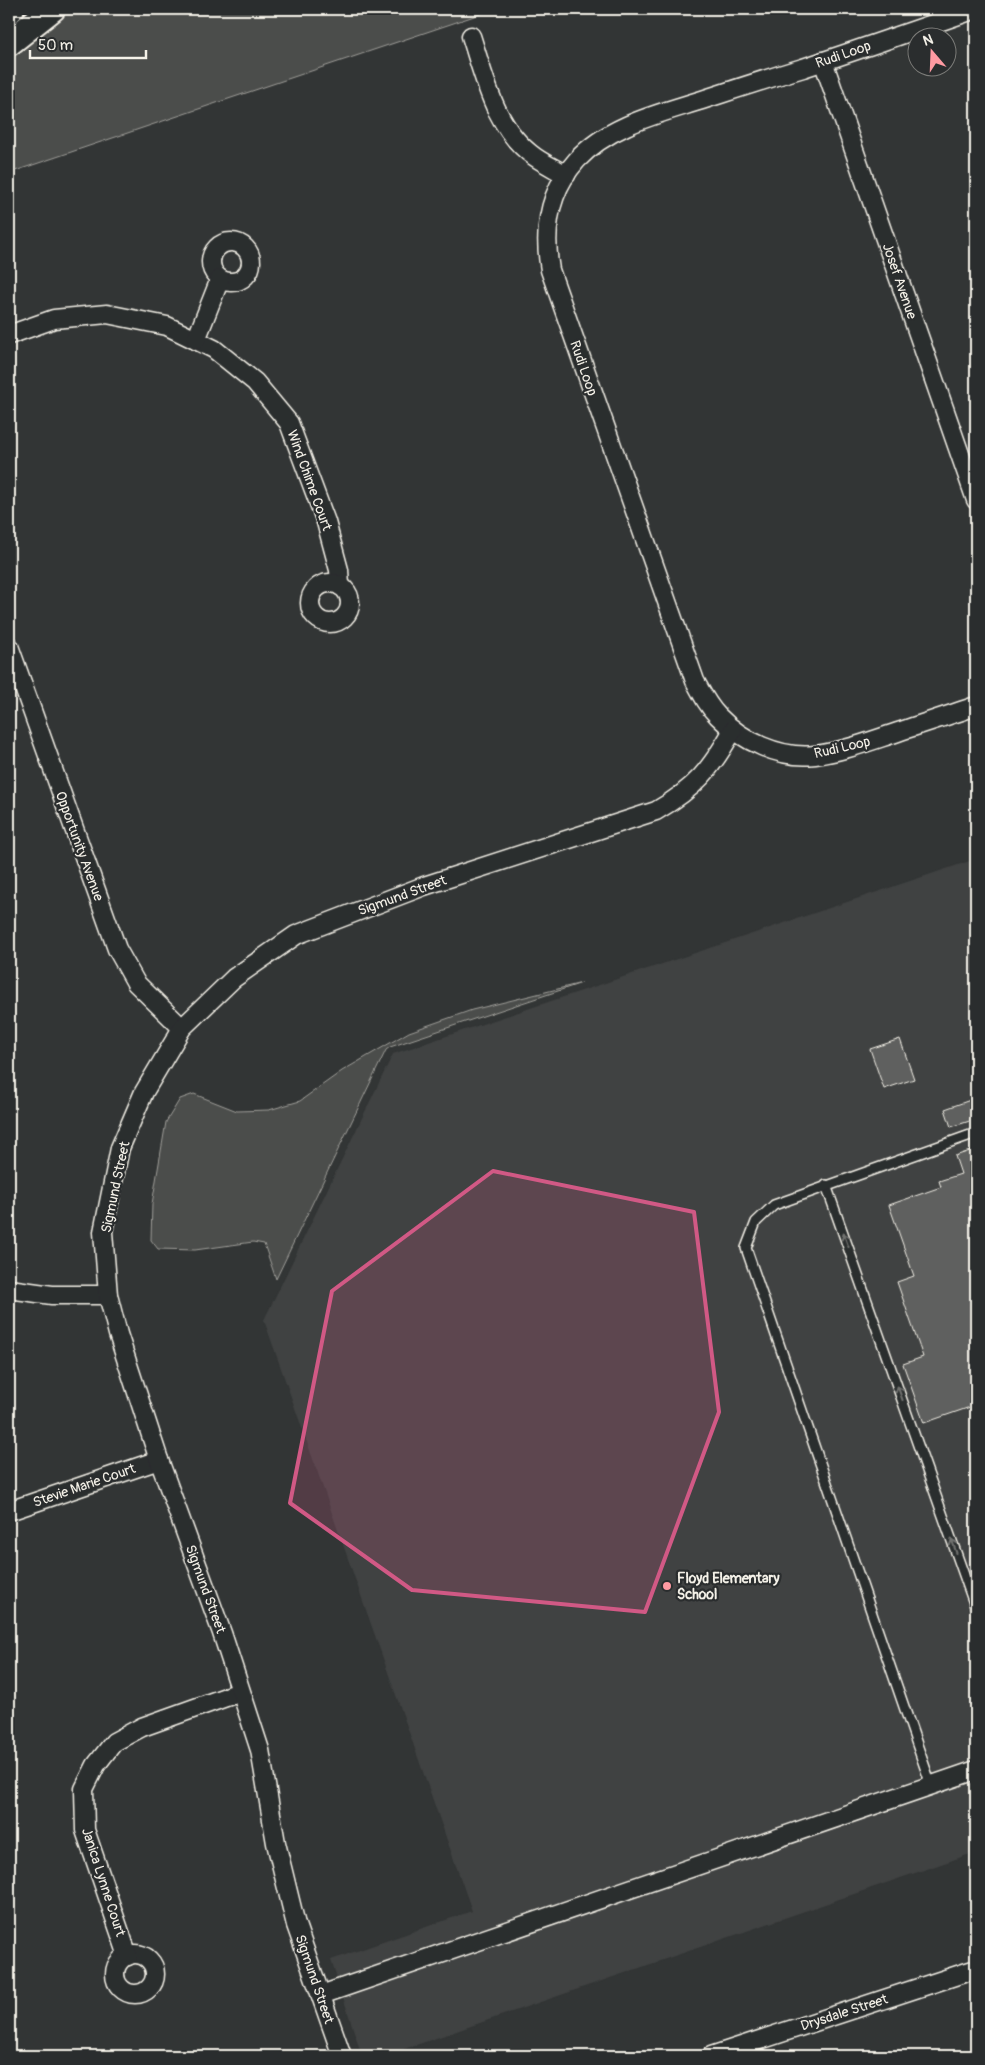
<svg xmlns="http://www.w3.org/2000/svg" width="985" height="2065" font-family="Pangolin,sans-serif">
	<rect width="100%" height="100%" fill="#323535"/>
	<filter id="ink" filterUnits="userSpaceOnUse"><feTurbulence type="fractalNoise" baseFrequency=".02" numOctaves="2"/><feDisplacementMap in="SourceGraphic" scale="10" xChannelSelector="R" yChannelSelector="G"/><feConvolveMatrix kernelMatrix="1 2 1 2 8 2 1 2 1" color-interpolation-filters="sRGB"/></filter>
	<g filter="url(#ink)">
		<!-- built -->
		<polygon fill="#404242" points="976,859 976,1852 384,2056 362,2056 331,1960 472,1911 264,1320 393,1054"/>
		<!-- green -->
		<g fill="#4b4d4c" stroke="#a09f9a">
			<polygon points="9,9 495,9 9,173"/>
			<polygon points="582,983 390,1047 386,1050 276,1279 264,1244 253,1242 195,1250 158,1249 151,1240 152,1204 166,1122 180,1099 194,1094 237,1111 269,1110 300,1101 342,1071 409,1032 472,1010"/>
		</g>
		<!-- building -->
		<g fill="#5f605f" stroke="#f4f1e8">
			<polygon points="900,1039 914,1079 884,1089 870,1049"/>
			<polygon points="976,1098 976,1119 951,1127 945,1109"/>
			<polygon points="976,1149 976,1405 924,1423 903,1364 923,1357 897,1282 914,1276 889,1205 941,1187 939,1181 961,1174 955,1156"/>
		</g>
		<g fill="none" stroke-linecap="round" stroke-linejoin="round">
			<defs>
				<g id="lane">
					<polyline points="826,1185 976,1609"/>
					<polyline points="931,1785 746,1248 756,1222 774,1205 976,1133"/>
				</g>
				<g id="street">
					<path d="M 976,9 C 918,29 861,49 803,68 C 769,78 736,89 702,100 C 658,114 609,125 577,160 C 549,191 543,230 550,270 L 695,681 C 702,694 708,706 718,716 C 742,741 780,759 815,755 C 840,752 865,743 889,735 C 918,725 947,716 976,706"/>
					<path d="M 471,36 C 485,79 495,129 535,157 C 545,164 556,169 566,175"/>
					<polyline points="823,61 976,500"/>
					<circle cx="231" cy="262" r="20"/>
					<polyline points="9,335 54,319 107,314 167,326 214,349 255,382 289,423 326,522 339,570 340,586"/>
					<polyline points="196,340 220,279"/>
					<circle cx="330" cy="603" r="20"/>
					<polyline points="9,646 117,949 136,983 182,1028"/>
					<polyline points="9,1289 52,1295 108,1295"/>
					<polyline points="9,1511 159,1460"/>
					<circle cx="135" cy="1974" r="20"/>
					<polyline points="128,1956 85,1830 84,1789 96,1765 114,1742 142,1727 240,1692"/>
					<polyline points="321,1995 976,1770"/>
					<path d="M 342,2056 L 296,1925 L 276,1843 L 260,1750 L 222,1633 L 159,1460 L 118,1334 L 108,1295 L 103,1232 L 120,1148 L 144,1092 L 182,1028 L 234,978 L 296,935 L 424,886 L 656,811 C 696,788 711,769 733,730"/>
					<polyline points="711,2056 976,1969"/>
				</g>
				<g id="secondary">
					<polyline points="9,11 11,9"/>
					<polyline points="9,43 52,9"/>
				</g>
			</defs>
			<!-- lane casing -->
			<use href="#lane" stroke="#f4f1e8" stroke-width="12"/>
			<!-- street casing -->
			<use href="#street" stroke="#f4f1e8" stroke-width="21"/>
			<!-- secondary casing -->
			<use href="#secondary" stroke="#f4f1e8" stroke-width="29"/>
			<!-- lane -->
			<use href="#lane" stroke="#2a2d2e" stroke-width="9"/>
			<!-- street -->
			<use href="#street" stroke="#2a2d2e" stroke-width="18"/>
			<!-- secondary -->
			<use href="#secondary" stroke="#2a2d2e" stroke-width="25"/>
		</g>
		<!-- one-way arrows -->
		<defs><path id="oneway-shaft" d="M-6 0H5M1.5-3L5.5 0L1.5 3" fill="none" stroke-width="1.6" stroke-linecap="round" stroke-linejoin="round" transform="scale(1.25)"/></defs>
		<g stroke="#71726f">
			<use href="#oneway-shaft" transform="translate(846 1240) rotate(-110)"/>
			<use href="#oneway-shaft" transform="translate(900 1393) rotate(-110)"/>
			<use href="#oneway-shaft" transform="translate(954 1546) rotate(-110)"/>
		</g>
	</g>
	<!-- marked area -->
	<path fill="#d15985" fill-opacity="0.2" stroke="#d15985" stroke-width="4" stroke-linejoin="round" d="M 493,1171 L 694,1212 L 719,1412 L 645,1612 L 412,1590 L 290,1503 L 332,1291 Z"/>
	<!-- markers -->
	<circle fill="#ff9aa2" stroke="#2a2d2e" stroke-width="2" cx="667" cy="1586" r="5"/>
	<g text-anchor="middle" stroke-width="4.5" stroke-linejoin="round" paint-order="stroke">
		<!-- street labels -->
		<g font-size="14" fill="#f4f1e8" stroke="#2a2d2e">
			<text transform="translate(843 54) rotate(-19)" y="5">Rudi Loop</text>
			<text transform="translate(900 281) rotate(71)" y="5">Josef Avenue</text>
			<text transform="translate(584 368) rotate(71)" y="5">Rudi Loop</text>
			<text transform="translate(310 480) rotate(70)" y="5">Wind Chime Court</text>
			<text transform="translate(842 747) rotate(-13)" y="5">Rudi Loop</text>
			<text transform="translate(80 846) rotate(70)" y="5">Opportunity Avenue</text>
			<text transform="translate(402 895) rotate(-20)" y="5">Sigmund Street</text>
			<text transform="translate(115 1187) rotate(-78)" y="5">Sigmund Street</text>
			<text transform="translate(84 1485) rotate(-19)" y="5">Stevie Marie Court</text>
			<text transform="translate(206 1589) rotate(70)" y="5">Sigmund Street</text>
			<text transform="translate(104 1882) rotate(72)" y="5">Janica Lynne Court</text>
			<text transform="translate(315 1979) rotate(71)" y="5">Sigmund Street</text>
			<text transform="translate(844 2012) rotate(-18)" y="5">Drysdale Street</text>
		</g>
		<!-- poi labels -->
		<g font-size="14" font-weight="bold" fill="#f4f1e8" stroke="#2a2d2e" text-anchor="start">
			<text x="677" y="1583">Floyd Elementary<tspan x="677" dy="16">School</tspan></text>
		</g>
	</g>
	<!-- margin -->
	<rect width="985" height="2065" fill="none" stroke="#2a2d2e" stroke-width="30"/>
	<rect x="15" y="15" width="955" height="2035" fill="none" stroke="#f4f1e8" stroke-width="2" filter="url(#ink)"/>
	<!-- north arrow -->
	<g transform="translate(932 52) rotate(341)"><circle r="24" fill="#2a2d2e" stroke="#7b7b78"/>
	<path d="M0-4L9 19L0 12L-9 19Z" fill="#ff9aa2"/>
	<text y="-8" font-size="14" font-weight="bold" text-anchor="middle" fill="#f4f1e8">N</text>
	</g>
	<!-- scale -->
	<path d="M30 50v8h116v-8" fill="none" stroke="#f4f1e8" stroke-width="2.5"/>
	<text x="38" y="50" font-size="15" fill="#f4f1e8" stroke="#2a2d2e" stroke-width="4" paint-order="stroke">50 m</text>
</svg>
